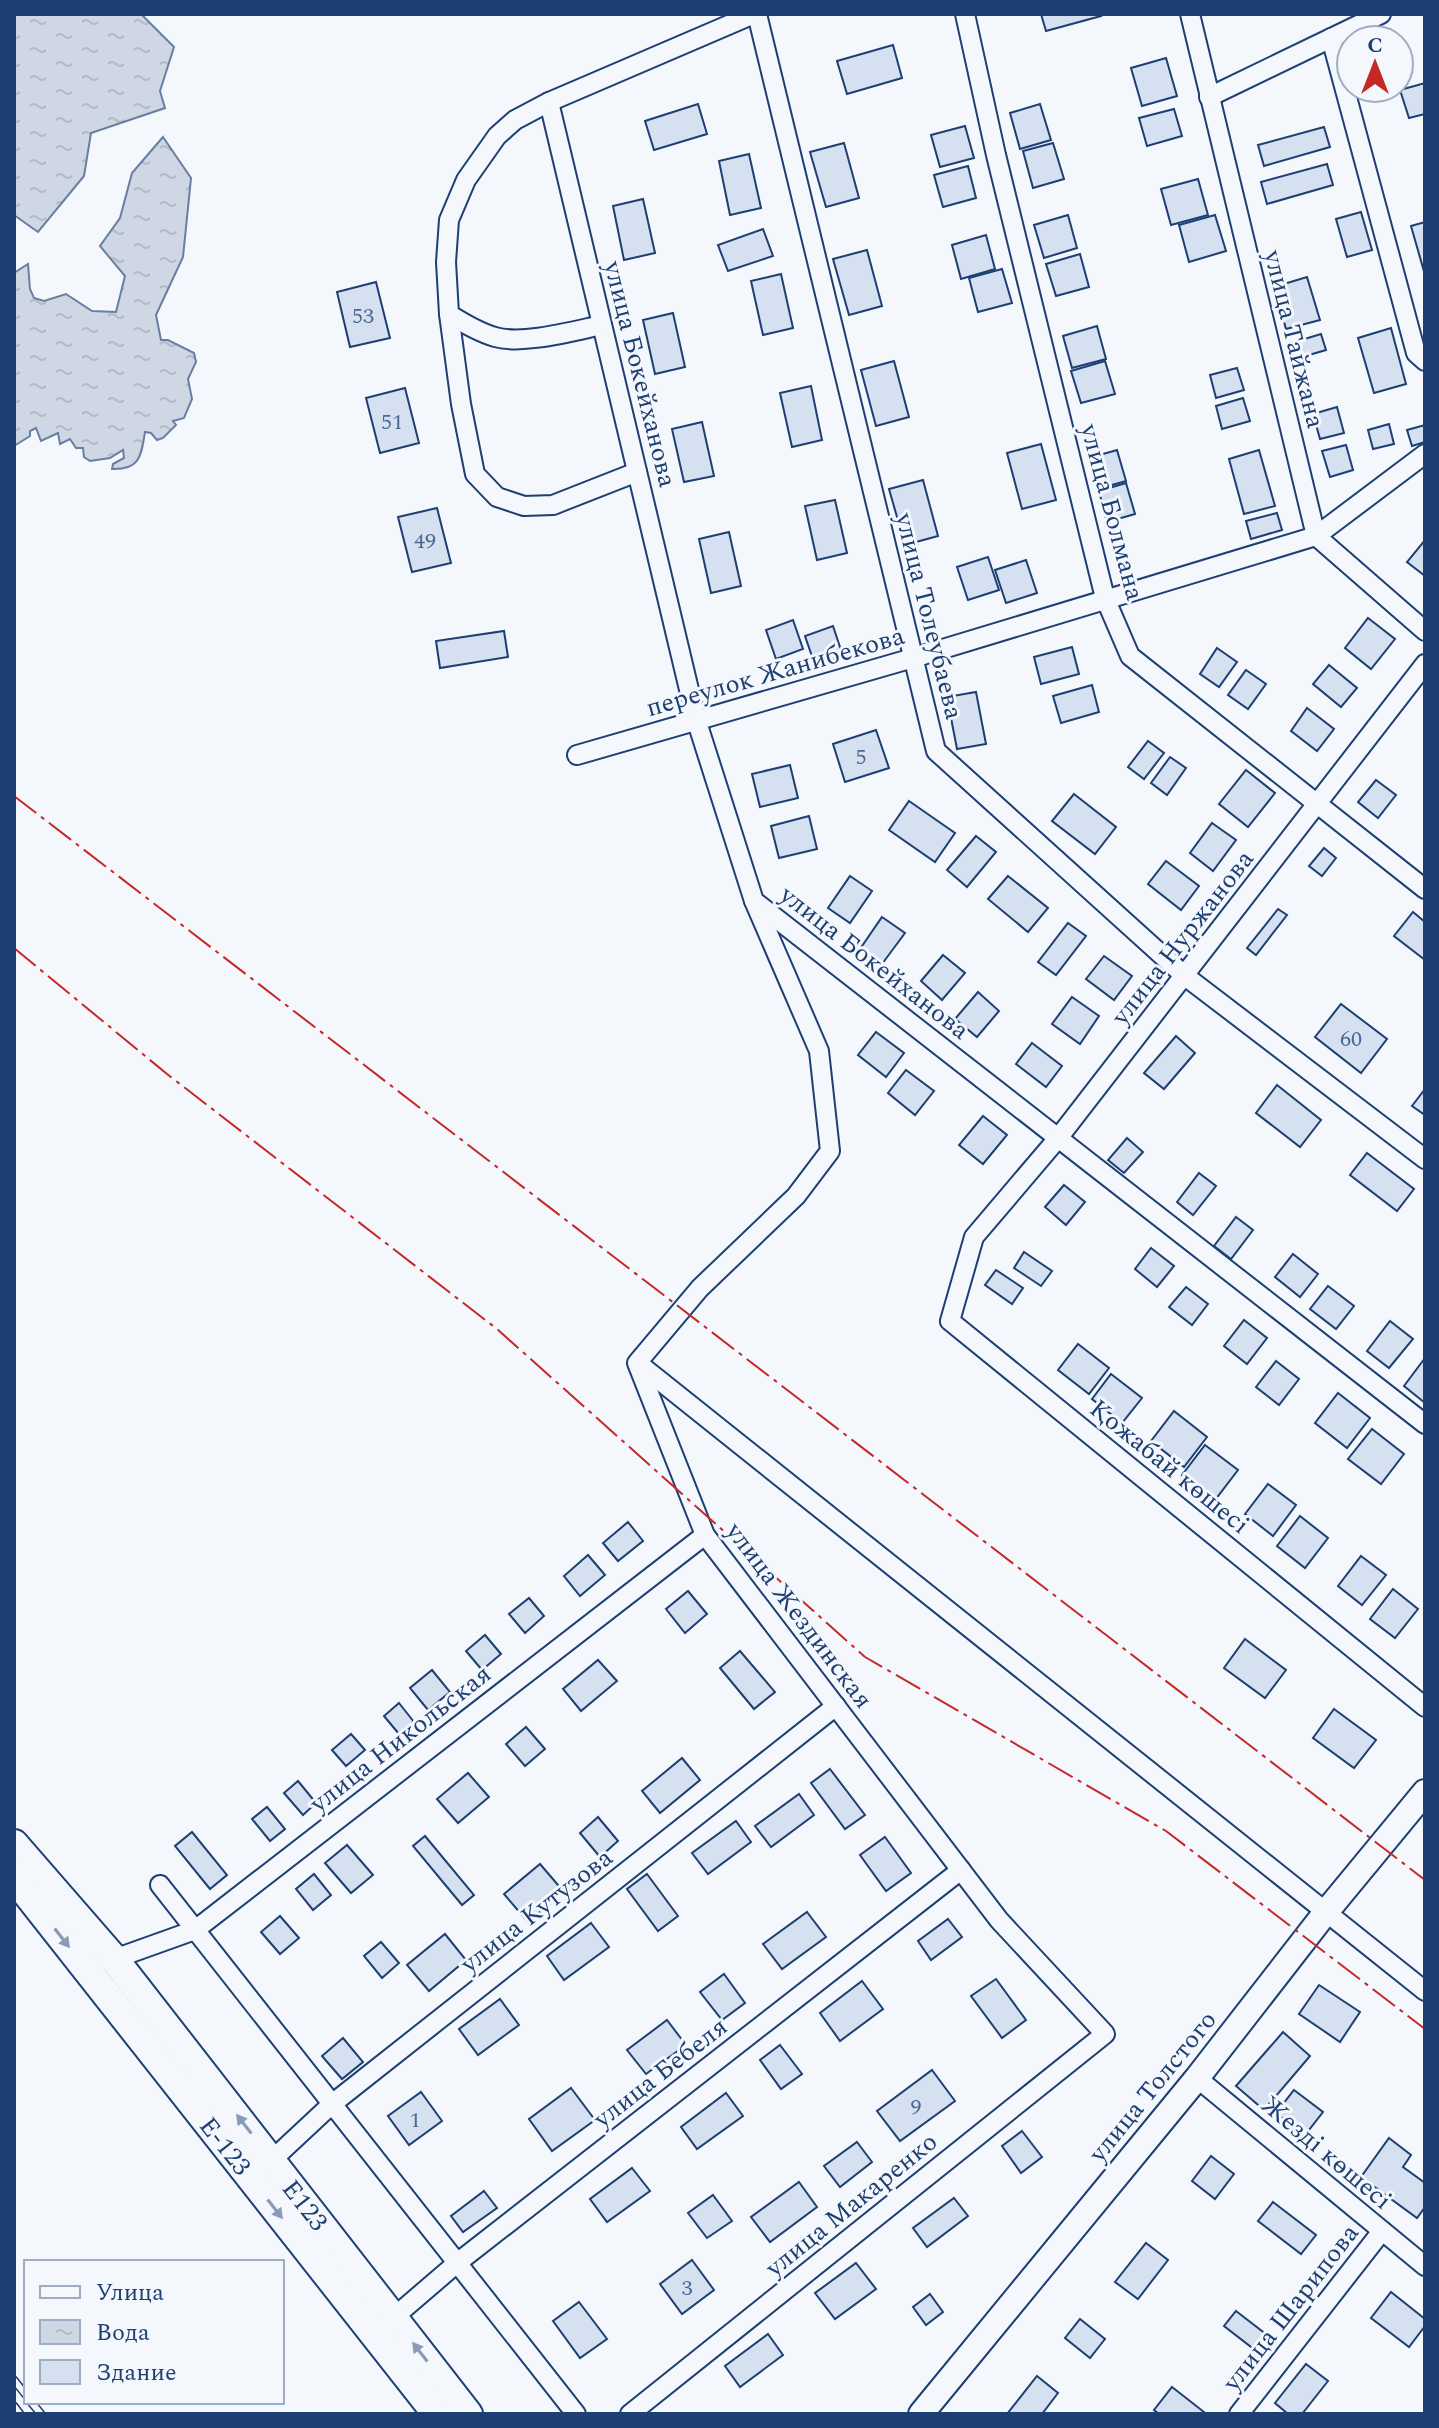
<svg xmlns="http://www.w3.org/2000/svg" width="1439" height="2428" font-family="Spectral,serif">
	<defs>
		<pattern id="water-ripples" width="26" height="14" patternUnits="userSpaceOnUse" patternTransform="scale(2)"><rect width="26" height="14" fill="#cfd7e4"/><path d="M2 4q2-2 4 0t4 0M15 11q2-2 4 0t4 0" fill="none" stroke="#b1bac7"/></pattern>
	</defs>
	<rect width="100%" height="100%" fill="#f4f7fb"/>
	<!-- water -->
	<g fill="url(#water-ripples)" stroke="#687fa3" stroke-width="2">
		<polygon points="14,14 141,14 174,47 160,91 165,108 91,133 84,176 38,232 14,215"/>
		<path d="M 163,137 L 191,178 L 183,257 L 156,315 L 161,340 L 168,340 L 194,353 L 196,362 L 188,379 L 192,399 L 184,418 L 173,421 L 176,425 L 163,438 L 157,440 L 151,433 L 145,432 C 141,455 141,470 112,469 L 113,464 L 124,458 L 123,450 L 110,458 L 90,461 L 84,457 L 83,448 L 76,448 L 70,439 L 60,444 L 58,433 L 41,441 L 36,428 L 30,431 L 30,436 L 14,446 L 14,273 L 28,264 L 30,289 L 34,298 L 44,301 L 66,294 L 92,311 L 116,312 L 125,276 L 100,246 L 120,218 L 132,173 Z"/>
	</g>
	<!-- building -->
	<g fill="#d5e0f0" stroke="#1d3f73" stroke-width="2">
		<polygon points="1041,14 1100,14 1101,16 1046,31"/>
		<polygon points="893,45 902,78 847,94 837,61"/>
		<polygon points="1166,58 1177,96 1142,106 1131,68"/>
		<polygon points="1425,83 1425,114 1409,118 1400,90"/>
		<polygon points="698,104 707,134 654,150 645,121"/>
		<polygon points="1040,104 1051,140 1020,149 1010,113"/>
		<polygon points="1174,109 1182,136 1147,146 1139,118"/>
		<polygon points="965,126 974,158 940,167 931,135"/>
		<polygon points="1324,127 1330,147 1264,166 1258,145"/>
		<polygon points="844,143 859,198 826,207 810,152"/>
		<polygon points="1053,143 1064,179 1033,188 1023,151"/>
		<polygon points="749,154 761,208 730,215 719,161"/>
		<polygon points="1327,164 1333,185 1267,204 1261,182"/>
		<polygon points="968,166 976,198 943,207 934,175"/>
		<polygon points="1198,179 1208,215 1171,225 1161,189"/>
		<polygon points="643,199 655,253 624,260 613,206"/>
		<polygon points="1361,212 1372,250 1347,257 1336,219"/>
		<polygon points="1068,215 1077,248 1044,258 1034,225"/>
		<polygon points="1215,215 1226,251 1189,262 1179,225"/>
		<polygon points="1425,222 1425,275 1411,226"/>
		<polygon points="763,229 773,256 728,271 718,245"/>
		<polygon points="986,235 995,269 961,279 952,245"/>
		<polygon points="867,250 882,306 849,315 833,259"/>
		<polygon points="1080,254 1089,287 1056,296 1046,264"/>
		<polygon points="1002,269 1012,303 978,312 969,278"/>
		<polygon points="781,274 793,328 763,335 751,281"/>
		<polygon points="1307,277 1320,320 1286,329 1274,287"/>
		<polygon points="376,282 390,338 350,347 337,292"/>
		<polygon points="673,313 685,367 655,374 643,320"/>
		<polygon points="1097,326 1106,359 1072,368 1063,336"/>
		<polygon points="1391,328 1406,384 1374,393 1358,338"/>
		<polygon points="1321,334 1326,350 1292,360 1288,344"/>
		<polygon points="894,361 909,417 876,426 861,370"/>
		<polygon points="1105,361 1115,394 1081,403 1071,371"/>
		<polygon points="1237,368 1244,390 1216,398 1210,375"/>
		<polygon points="811,386 822,440 792,447 780,393"/>
		<polygon points="405,388 419,443 380,453 366,398"/>
		<polygon points="1243,398 1250,421 1222,429 1216,406"/>
		<polygon points="1337,407 1344,433 1320,439 1313,414"/>
		<polygon points="702,422 714,476 684,482 672,429"/>
		<polygon points="1389,424 1394,444 1373,449 1368,430"/>
		<polygon points="1425,425 1425,442 1412,446 1407,430"/>
		<polygon points="1041,444 1056,500 1022,509 1007,453"/>
		<polygon points="1346,445 1353,470 1330,477 1322,451"/>
		<polygon points="1117,450 1126,481 1098,489 1089,458"/>
		<polygon points="1259,450 1275,506 1244,514 1229,459"/>
		<polygon points="923,480 938,536 905,545 889,489"/>
		<polygon points="1126,483 1135,514 1107,522 1099,491"/>
		<polygon points="835,500 847,553 817,560 805,506"/>
		<polygon points="437,508 451,563 412,572 398,517"/>
		<polygon points="1277,513 1282,530 1251,539 1246,521"/>
		<polygon points="729,532 741,586 711,593 699,539"/>
		<polygon points="1425,540 1425,576 1407,562"/>
		<polygon points="988,557 999,590 968,600 957,567"/>
		<polygon points="1026,560 1037,593 1006,603 995,570"/>
		<polygon points="1368,618 1395,639 1371,669 1345,648"/>
		<polygon points="793,620 803,649 776,659 766,630"/>
		<polygon points="833,626 843,656 815,665 805,636"/>
		<polygon points="504,631 508,657 440,668 436,641"/>
		<polygon points="1072,647 1079,674 1041,684 1034,657"/>
		<polygon points="1217,648 1237,662 1219,687 1200,674"/>
		<polygon points="1329,665 1357,688 1341,707 1313,684"/>
		<polygon points="1246,670 1266,684 1248,709 1228,695"/>
		<polygon points="1092,685 1099,712 1061,723 1053,696"/>
		<polygon points="976,692 986,744 957,749 947,697"/>
		<polygon points="1307,708 1334,729 1317,751 1291,731"/>
		<polygon points="876,730 889,768 845,782 833,744"/>
		<polygon points="1148,741 1164,753 1144,779 1128,767"/>
		<polygon points="1170,757 1186,768 1167,795 1151,783"/>
		<polygon points="790,765 798,798 760,807 752,774"/>
		<polygon points="1246,770 1275,793 1248,827 1219,804"/>
		<polygon points="1376,780 1396,795 1378,818 1358,802"/>
		<polygon points="1074,794 1116,827 1095,854 1052,821"/>
		<polygon points="909,801 955,833 935,862 889,830"/>
		<polygon points="809,816 817,849 779,858 771,826"/>
		<polygon points="1212,823 1236,840 1213,871 1190,853"/>
		<polygon points="976,836 996,852 967,887 947,870"/>
		<polygon points="1324,848 1336,858 1322,876 1309,866"/>
		<polygon points="1166,861 1199,886 1181,910 1148,884"/>
		<polygon points="850,876 872,891 850,923 828,908"/>
		<polygon points="1008,876 1048,908 1028,932 988,899"/>
		<polygon points="1278,909 1287,915 1256,955 1247,948"/>
		<polygon points="1413,912 1425,922 1425,960 1394,936"/>
		<polygon points="882,917 905,933 882,964 860,949"/>
		<polygon points="1068,923 1086,936 1056,975 1038,962"/>
		<polygon points="943,955 965,973 942,1000 921,981"/>
		<polygon points="1104,956 1132,976 1114,1000 1086,979"/>
		<polygon points="978,992 999,1011 977,1037 955,1019"/>
		<polygon points="1072,997 1099,1016 1080,1044 1052,1024"/>
		<polygon points="1341,1004 1387,1039 1361,1073 1315,1037"/>
		<polygon points="876,1032 904,1053 886,1077 858,1055"/>
		<polygon points="1176,1036 1195,1053 1164,1089 1144,1073"/>
		<polygon points="1032,1043 1062,1066 1046,1087 1016,1064"/>
		<polygon points="906,1070 934,1091 915,1115 888,1093"/>
		<polygon points="1277,1085 1321,1120 1300,1147 1256,1113"/>
		<polygon points="1425,1089 1425,1115 1412,1106"/>
		<polygon points="983,1116 1007,1135 983,1164 959,1145"/>
		<polygon points="1127,1138 1143,1152 1124,1173 1108,1160"/>
		<polygon points="1367,1153 1414,1189 1397,1211 1350,1175"/>
		<polygon points="1199,1173 1216,1186 1193,1215 1177,1202"/>
		<polygon points="1064,1185 1085,1202 1066,1225 1045,1207"/>
		<polygon points="1236,1217 1253,1230 1231,1259 1214,1246"/>
		<polygon points="1151,1248 1174,1266 1157,1287 1135,1269"/>
		<polygon points="1024,1252 1052,1271 1041,1286 1014,1268"/>
		<polygon points="1293,1254 1318,1274 1300,1297 1275,1277"/>
		<polygon points="996,1270 1023,1288 1012,1304 985,1285"/>
		<polygon points="1328,1286 1354,1306 1336,1329 1310,1309"/>
		<polygon points="1186,1287 1208,1304 1192,1325 1169,1307"/>
		<polygon points="1244,1320 1267,1338 1247,1364 1224,1346"/>
		<polygon points="1390,1321 1413,1339 1389,1368 1367,1351"/>
		<polygon points="1078,1344 1109,1368 1089,1394 1058,1370"/>
		<polygon points="1425,1358 1425,1403 1404,1386"/>
		<polygon points="1276,1361 1299,1379 1279,1405 1256,1387"/>
		<polygon points="1111,1374 1142,1398 1122,1423 1092,1399"/>
		<polygon points="1338,1393 1370,1418 1347,1448 1315,1423"/>
		<polygon points="1174,1411 1207,1437 1184,1467 1151,1441"/>
		<polygon points="1372,1429 1404,1454 1381,1484 1348,1459"/>
		<polygon points="1205,1445 1238,1470 1215,1500 1182,1475"/>
		<polygon points="1268,1484 1296,1505 1273,1536 1245,1514"/>
		<polygon points="1300,1516 1328,1538 1305,1568 1277,1546"/>
		<polygon points="628,1522 643,1541 618,1561 603,1543"/>
		<polygon points="588,1555 605,1575 580,1596 564,1576"/>
		<polygon points="1361,1556 1386,1575 1362,1605 1338,1586"/>
		<polygon points="1393,1589 1418,1609 1395,1638 1370,1619"/>
		<polygon points="688,1591 707,1614 685,1633 666,1609"/>
		<polygon points="529,1598 544,1616 525,1633 509,1614"/>
		<polygon points="485,1635 501,1654 482,1670 466,1651"/>
		<polygon points="1245,1639 1286,1670 1265,1698 1224,1668"/>
		<polygon points="740,1651 775,1692 754,1709 720,1668"/>
		<polygon points="598,1660 617,1681 581,1711 563,1689"/>
		<polygon points="432,1670 450,1692 428,1710 410,1688"/>
		<polygon points="399,1703 414,1722 399,1734 384,1716"/>
		<polygon points="1334,1709 1376,1740 1354,1768 1313,1738"/>
		<polygon points="526,1727 545,1749 525,1766 506,1744"/>
		<polygon points="351,1734 365,1750 346,1766 332,1750"/>
		<polygon points="682,1758 700,1780 660,1813 642,1791"/>
		<polygon points="830,1769 865,1815 845,1829 811,1783"/>
		<polygon points="468,1773 489,1797 458,1823 437,1799"/>
		<polygon points="298,1781 316,1803 303,1815 284,1793"/>
		<polygon points="799,1794 814,1815 771,1847 755,1826"/>
		<polygon points="267,1807 285,1829 270,1841 252,1819"/>
		<polygon points="598,1817 618,1841 600,1857 580,1833"/>
		<polygon points="736,1821 751,1842 708,1874 692,1853"/>
		<polygon points="192,1832 227,1875 210,1889 175,1846"/>
		<polygon points="425,1836 474,1895 462,1905 413,1846"/>
		<polygon points="885,1837 911,1873 886,1891 860,1855"/>
		<polygon points="347,1845 373,1875 351,1893 325,1863"/>
		<polygon points="540,1864 564,1892 528,1922 504,1894"/>
		<polygon points="314,1874 331,1895 313,1910 296,1889"/>
		<polygon points="647,1874 678,1916 658,1931 627,1889"/>
		<polygon points="807,1912 826,1937 782,1969 763,1944"/>
		<polygon points="280,1916 299,1938 280,1954 261,1932"/>
		<polygon points="948,1919 962,1937 931,1960 918,1941"/>
		<polygon points="591,1923 609,1947 564,1980 547,1956"/>
		<polygon points="445,1934 466,1960 429,1991 407,1965"/>
		<polygon points="381,1942 399,1963 382,1978 364,1956"/>
		<polygon points="724,1974 745,2003 722,2020 700,1992"/>
		<polygon points="996,1979 1026,2020 1002,2038 971,1996"/>
		<polygon points="862,1981 883,2009 840,2041 820,2013"/>
		<polygon points="1319,1985 1360,2012 1340,2042 1299,2014"/>
		<polygon points="500,1999 519,2025 478,2055 459,2029"/>
		<polygon points="667,2020 686,2045 646,2074 627,2050"/>
		<polygon points="1283,2032 1310,2056 1264,2110 1236,2086"/>
		<polygon points="343,2038 363,2062 342,2079 322,2056"/>
		<polygon points="780,2045 802,2074 781,2089 760,2060"/>
		<polygon points="932,2070 955,2101 900,2141 877,2111"/>
		<polygon points="571,2088 595,2120 552,2151 529,2119"/>
		<polygon points="1294,2090 1323,2112 1305,2135 1276,2113"/>
		<polygon points="421,2092 442,2121 409,2145 388,2116"/>
		<polygon points="726,2093 743,2116 697,2149 681,2127"/>
		<polygon points="1022,2131 1042,2157 1021,2173 1002,2146"/>
		<polygon points="1389,2138 1411,2155 1403,2167 1425,2183 1425,2207 1417,2218 1361,2177"/>
		<polygon points="857,2142 872,2162 840,2187 824,2166"/>
		<polygon points="1211,2156 1234,2174 1215,2199 1192,2181"/>
		<polygon points="632,2168 650,2191 607,2222 590,2199"/>
		<polygon points="799,2182 817,2207 770,2242 751,2217"/>
		<polygon points="484,2191 497,2208 463,2232 451,2216"/>
		<polygon points="713,2195 732,2221 707,2238 688,2213"/>
		<polygon points="954,2198 968,2216 927,2247 913,2228"/>
		<polygon points="1273,2202 1316,2235 1301,2254 1258,2221"/>
		<polygon points="1146,2243 1168,2260 1138,2299 1115,2282"/>
		<polygon points="692,2260 714,2290 682,2314 660,2284"/>
		<polygon points="856,2263 876,2289 835,2319 815,2293"/>
		<polygon points="1391,2292 1425,2319 1425,2326 1409,2347 1371,2318"/>
		<polygon points="930,2294 943,2312 926,2325 913,2307"/>
		<polygon points="579,2302 607,2339 580,2358 553,2321"/>
		<polygon points="1236,2311 1267,2335 1255,2350 1224,2326"/>
		<polygon points="1080,2319 1105,2339 1090,2358 1065,2338"/>
		<polygon points="768,2334 783,2355 740,2387 725,2366"/>
		<polygon points="1306,2364 1328,2381 1302,2414 1288,2414 1275,2403"/>
		<polygon points="1037,2376 1058,2393 1042,2414 1007,2414"/>
		<polygon points="1172,2387 1204,2412 1202,2414 1159,2414 1154,2410"/>
	</g>
	<g fill="none" stroke-linecap="round" stroke-linejoin="round">
		<defs>
			<g id="street">
				<polyline points="757,14 936,751 1185,976 1425,1159"/>
				<polyline points="965,14 996,155 1105,598 1130,656 1425,889"/>
				<polyline points="1190,14 1316,536 1425,631"/>
				<polyline points="1331,38 1416,353 1425,361"/>
				<polyline points="1209,97 1381,14"/>
				<polyline points="549,102 696,719 754,901 1425,1424"/>
				<polyline points="449,314 461,404 475,474 497,497 524,506 553,505 637,472"/>
				<path d="M 602,325 C 573,331 523,345 495,337 C 478,332 463,323 449,314 L 446,262 L 449,220 L 466,180 L 497,136 L 515,120 L 549,102 L 754,14"/>
				<polyline points="1425,664 1059,1137 974,1237 950,1321 1425,1707"/>
				<polyline points="577,755 913,658 1316,536 1425,454"/>
				<polyline points="639,1364 1425,1991"/>
				<polyline points="160,1885 576,2414"/>
				<polyline points="114,1959 195,1930 705,1535"/>
				<polyline points="1197,2078 1425,2266"/>
				<polyline points="272,2160 332,2104 836,1706"/>
				<polyline points="393,2318 457,2263 961,1870"/>
				<polyline points="630,2414 1105,2034 999,1920 705,1535 637,1363 700,1288 796,1196 830,1151 819,1051 754,901"/>
				<polyline points="1239,2414 1382,2231"/>
			</g>
			<polyline id="secondary" points="921,2414 1197,2078 1326,1912 1425,1792"/>
			<g id="primary">
				<path id="s1" d="M 14,1844 L 114,1959 L 468,2414"/>
				<path id="s2" d="M 14,1877 L 437,2414"/>
			</g>
		</defs>
		<!-- street casing -->
		<use href="#street" stroke="#1d3f73" stroke-width="22"/>
		<!-- secondary casing -->
		<use href="#secondary" stroke="#1d3f73" stroke-width="28"/>
		<!-- primary casing -->
		<use href="#primary" stroke="#1d3f73" stroke-width="32"/>
		<!-- street -->
		<use href="#street" stroke="#f4f7fb" stroke-width="18"/>
		<!-- secondary -->
		<use href="#secondary" stroke="#f4f7fb" stroke-width="24"/>
		<!-- primary -->
		<use href="#primary" stroke="#f4f7fb" stroke-width="28"/>
		<defs>
			<g id="rail">
				<polyline points="14,2380 26,2395"/>
				<polyline points="31,2402 41,2414"/>
				<polyline points="14,2406 20,2414"/>
			</g>
		</defs>
		<!-- rail casing -->
		<use href="#rail" stroke="#1d3f73" stroke-width="9"/>
		<!-- rail -->
		<use href="#rail" stroke="#f4f7fb" stroke-width="6" stroke-dasharray="18" stroke-linecap="butt"/>
		<!-- power -->
		<g stroke="#c62828" stroke-width="2" stroke-dasharray="28 6 4 6" stroke-linecap="butt">
			<polyline points="14,796 1425,1880"/>
			<polyline points="14,948 167,1074 497,1329 865,1657 1166,1831 1425,2029"/>
		</g>
	</g>
	<!-- one-way arrows -->
	<defs><path id="oneway-solid" d="M-6-.8H1V-3.2L6.5 0L1 3.2V.8H-6Z" transform="scale(2)"/></defs>
	<g fill="#889bb7">
		<use href="#oneway-solid" transform="translate(62 1938) rotate(52)"/>
		<use href="#oneway-solid" transform="translate(244 2124) rotate(-128)"/>
		<use href="#oneway-solid" transform="translate(275 2209) rotate(52)"/>
		<use href="#oneway-solid" transform="translate(420 2352) rotate(-128)"/>
	</g>
	<g text-anchor="middle" stroke-width="6" stroke-linejoin="round" paint-order="stroke">
		<!-- number labels -->
		<g font-size="22" fill="#4b6792">
			<text x="363" y="323">53</text>
			<text x="392" y="429">51</text>
			<text x="425" y="548">49</text>
			<text x="861" y="764">5</text>
			<text x="1351" y="1046">60</text>
			<text x="916" y="2114">9</text>
			<text x="415" y="2127">1</text>
			<text x="687" y="2295">3</text>
		</g>
		<!-- street labels -->
		<g font-size="26" fill="#1d3f73" stroke="#f4f7fb">
			<text transform="translate(1295 339) rotate(76)" y="9">улица Тайжана</text>
			<text transform="translate(641 374) rotate(76)" y="9">улица Бокейханова</text>
			<text transform="translate(1113 512) rotate(75)" y="9">улица Болмана</text>
			<text transform="translate(930 616) rotate(76)" y="9">улица Толеубаева</text>
			<text transform="translate(775 671) rotate(-16)" y="9">переулок Жанибекова</text>
			<text transform="translate(1182 937) rotate(-52)" y="9">улица Нуржанова</text>
			<text transform="translate(875 962) rotate(38)" y="9">улица Бокейханова</text>
			<text transform="translate(1170 1466) rotate(39)" y="9">Қожабай көшесі</text>
			<text transform="translate(800 1615) rotate(53)" y="9">улица Жездинская</text>
			<text transform="translate(400 1738) rotate(-38)" y="9">улица Никольская</text>
			<text transform="translate(536 1910) rotate(-38)" y="9">улица Кутузова</text>
			<text transform="translate(660 2072) rotate(-38)" y="9">улица Бебеля</text>
			<text transform="translate(1152 2086) rotate(-51)" y="9">улица Толстого</text>
			<text dy="9" stroke="none"><textPath href="#s2" startOffset="342">Е-123</textPath></text>
			<text transform="translate(1327 2152) rotate(40)" y="9">Жезді көшесі</text>
			<text transform="translate(851 2204) rotate(-39)" y="9">улица Макаренко</text>
			<text dy="9" stroke="none"><textPath href="#s1" startOffset="464">Е123</textPath></text>
			<text transform="translate(1290 2307) rotate(-52)" y="9">улица Шарипова</text>
		</g>
	</g>
	<!-- border -->
	<rect width="1439" height="2428" fill="none" stroke="#1d3f73" stroke-width="32"/>
	<!-- legend -->
	<rect x="24" y="2260" width="260" height="144" fill="#f4f7fb" stroke="#9eadc5" stroke-width="2"/>
	<rect x="40" y="2286" width="40" height="12" fill="#f4f7fb" stroke="#9eadc5" stroke-width="2"/>
	<text x="96" y="2300" font-size="24" fill="#1d3f73">Улица</text>
	<rect x="40" y="2320" width="40" height="24" fill="url(#water-ripples)" stroke="#9eadc5" stroke-width="2"/>
	<text x="96" y="2340" font-size="24" fill="#1d3f73">Вода</text>
	<rect x="40" y="2360" width="40" height="24" fill="#d5e0f0" stroke="#9eadc5" stroke-width="2"/>
	<text x="96" y="2380" font-size="24" fill="#1d3f73">Здание</text>
	<!-- north arrow -->
	<g transform="translate(1375 64)"><circle r="38" fill="#f4f7fb" stroke="#9eadc5" stroke-width="2"/>
	<path d="M0-6L14 30L0 20L-14 30Z" fill="#c62828"/>
	<text y="-12" font-size="22" font-weight="bold" text-anchor="middle" fill="#1d3f73">С</text>
	</g>
</svg>
